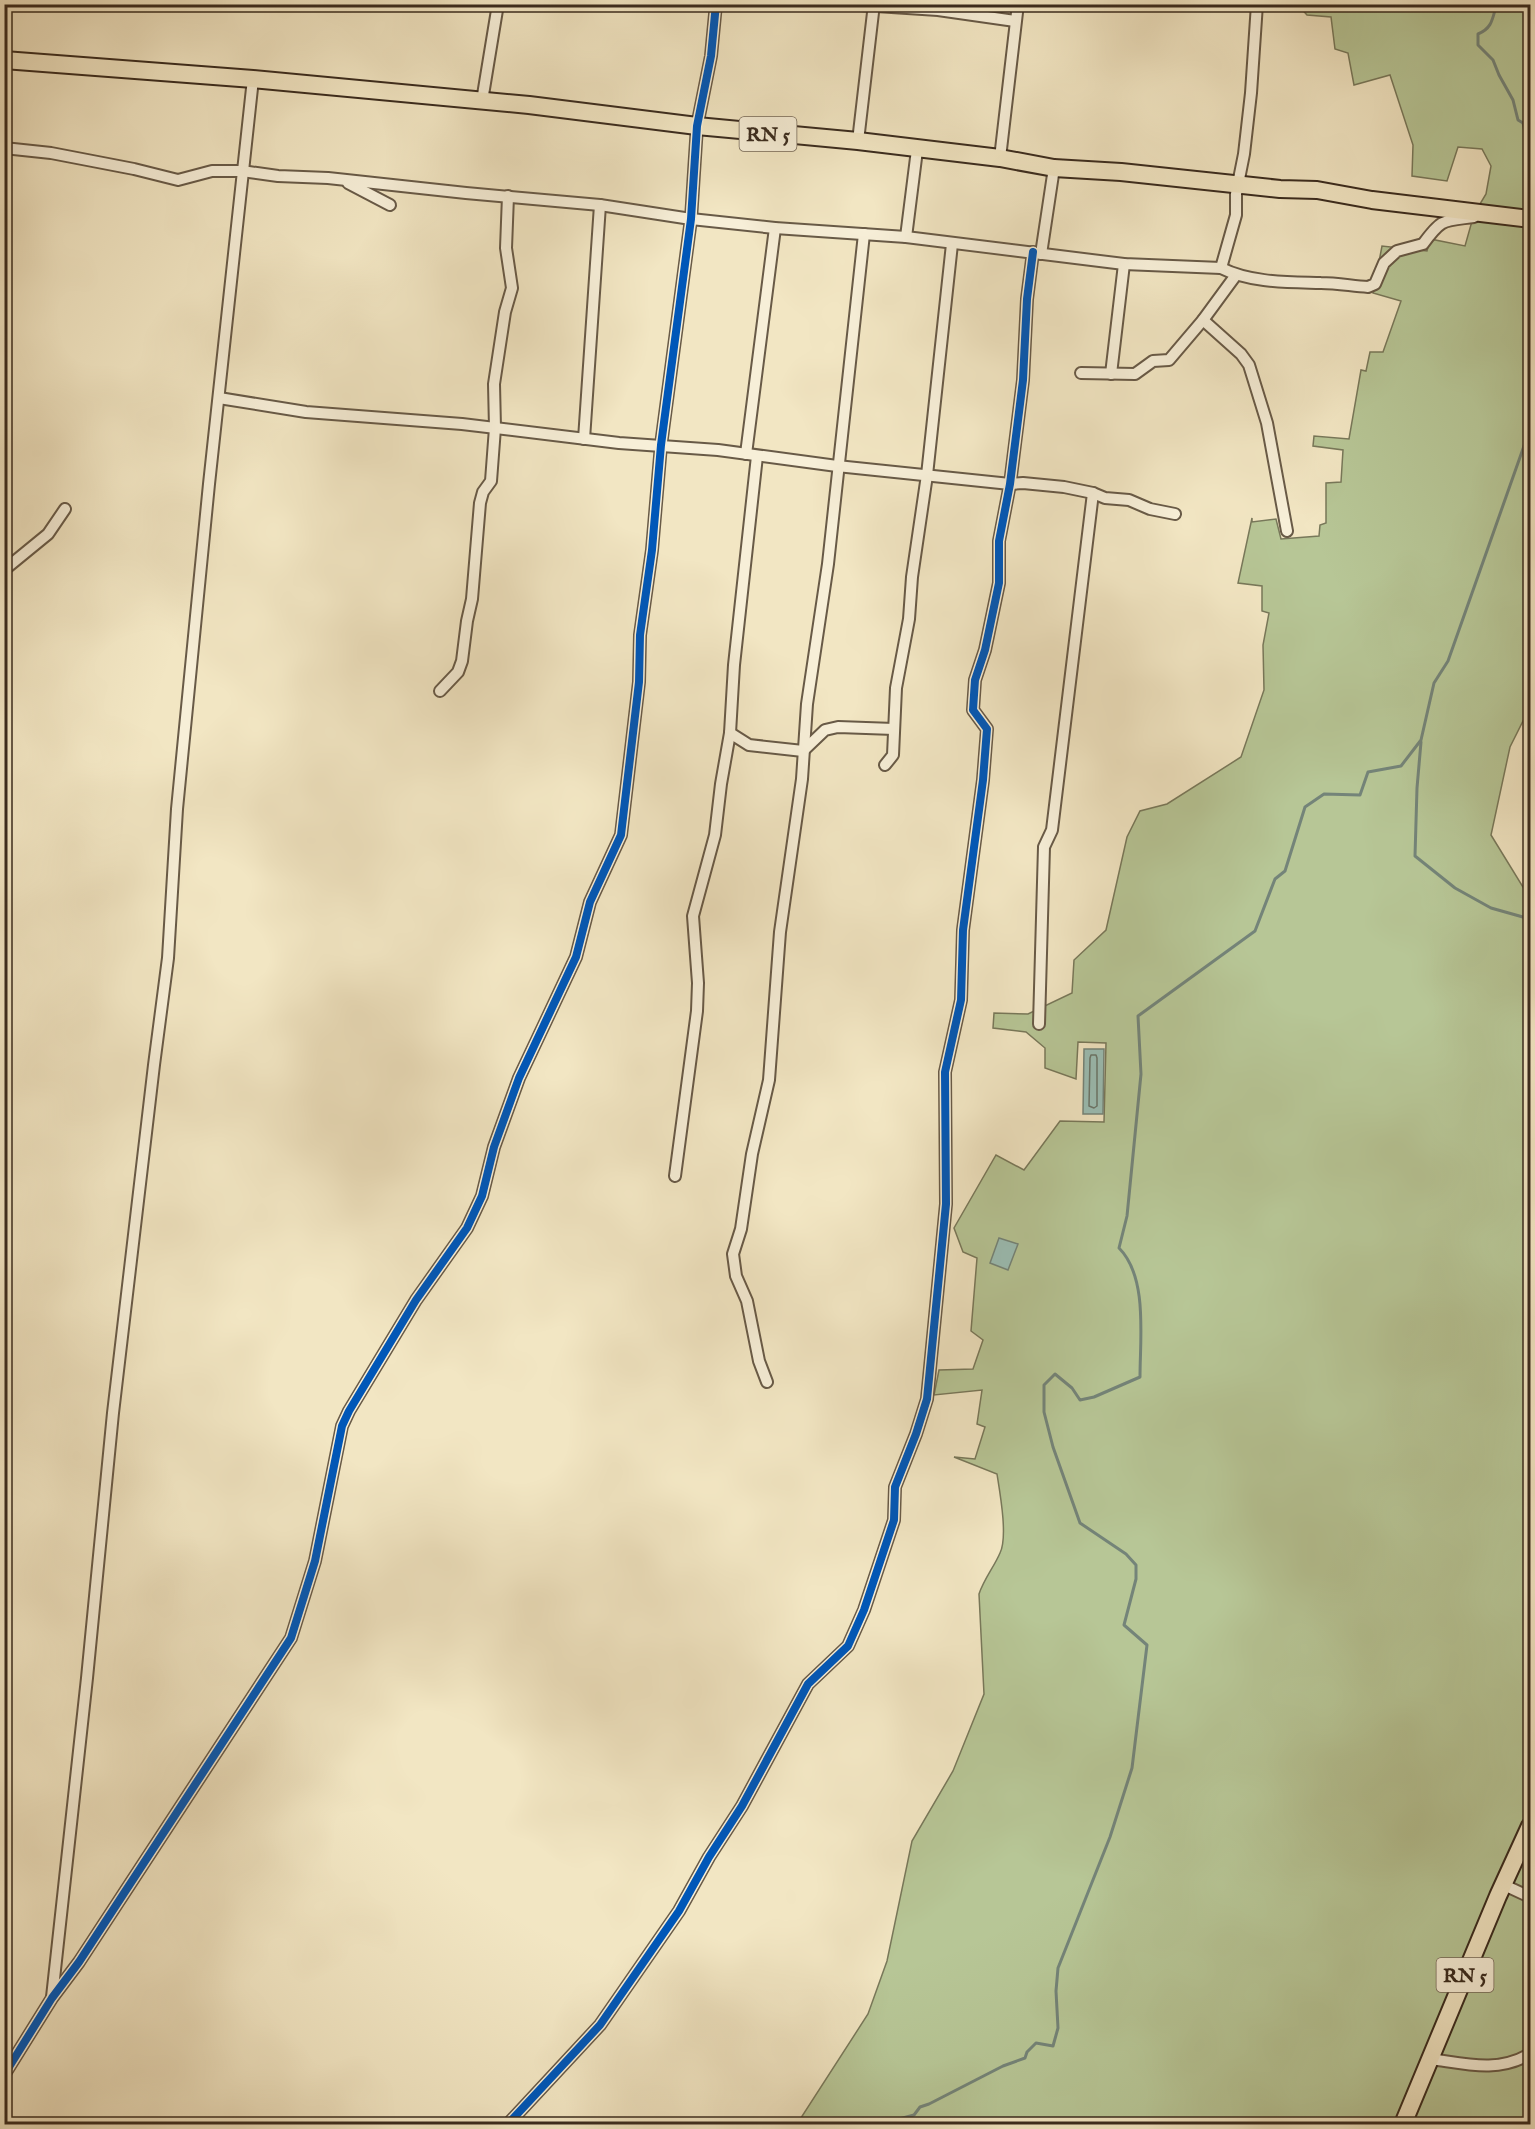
<svg xmlns="http://www.w3.org/2000/svg" width="1535" height="2129" font-family="'IM FELL English',serif">
	<rect width="100%" height="100%" fill="#f2e6c3"/>
	<filter id="stains"><feTurbulence type="fractalNoise" baseFrequency=".00333" numOctaves="4"/><feColorMatrix values="0 0 0 0 .2 0 0 0 0 .09 0 0 0 0 .02 0 0 0 .5 -.17"/></filter>
	<radialGradient id="worn" r=".72"><stop offset=".6" stop-color="#630" stop-opacity="0"/><stop offset="1" stop-color="#630" stop-opacity=".3"/></radialGradient>
	<!-- green -->
	<path fill="#b7c696" stroke="#78785a" stroke-width="1.5" d="M 1298,5 L 1530,5 L 1530,707 L 1510,747 L 1491,835 L 1526,892 L 1530,892 L 1530,2124 L 797,2124 L 868,2014 L 887,1961 L 912,1841 L 953,1771 L 984,1694 L 979,1594 C 984,1579 994,1567 1000,1553 C 1008,1537 1000,1493 997,1474 L 954,1457 L 975,1459 L 985,1427 L 977,1424 L 982,1390 L 934,1395 L 939,1370 L 973,1369 L 983,1340 L 971,1331 L 977,1258 L 963,1252 L 954,1228 L 996,1155 L 1024,1170 L 1060,1121 L 1104,1122 L 1106,1043 L 1078,1042 L 1076,1079 L 1045,1068 L 1045,1048 L 1026,1032 L 993,1028 L 994,1013 L 1028,1014 L 1072,993 L 1074,960 L 1106,930 L 1127,837 L 1140,811 L 1167,804 L 1241,757 L 1264,690 L 1263,645 L 1269,613 L 1262,611 L 1262,586 L 1238,583 L 1252,518 L 1252,522 L 1276,519 L 1281,539 L 1319,536 L 1320,525 L 1326,523 L 1326,483 L 1341,482 L 1343,450 L 1313,446 L 1314,436 L 1349,439 L 1361,370 L 1366,371 L 1370,352 L 1383,352 L 1401,301 L 1373,293 L 1382,246 L 1427,251 L 1430,239 L 1465,246 L 1474,214 L 1486,194 L 1491,166 L 1482,149 L 1458,147 L 1447,181 L 1412,176 L 1413,145 L 1390,75 L 1354,85 L 1348,53 L 1335,49 L 1331,17 L 1307,15 Z"/>
	<!-- water -->
	<g fill="#9bbfb6" stroke="#748479" stroke-width="1.5">
		<polygon points="1084,1049 1104,1049 1103,1114 1083,1114"/>
		<polygon points="999,1238 1018,1244 1008,1270 990,1263"/>
	</g>
	<g fill="none" stroke-linecap="round" stroke-linejoin="round">
		<!-- shore -->
		<polygon stroke="#6a756a" stroke-width="1.5" points="1091,1055 1096,1055 1097,1058 1097,1106 1094,1108 1089,1106 1090,1058"/>
		<!-- stream -->
		<g stroke="#748479" stroke-width="3">
			<path d="M 1489,4 L 1495,10 C 1492,22 1490,29 1478,34 L 1478,45 L 1493,60 L 1499,75 L 1513,100 L 1518,120 L 1523,123 L 1526,137 L 1530,142"/>
			<polyline points="1530,287 1530,293"/>
			<polyline points="1421,742 1417,788 1415,856 1455,888 1491,908 1530,919"/>
			<path d="M 900,2124 L 899,2119 L 914,2115 L 920,2107 L 929,2104 L 1003,2066 L 1025,2058 L 1027,2052 L 1036,2043 L 1053,2046 L 1058,2028 L 1056,1991 L 1058,1968 L 1110,1837 L 1132,1768 L 1147,1645 L 1124,1625 L 1136,1579 L 1136,1565 L 1126,1554 L 1080,1523 L 1053,1447 L 1044,1412 L 1044,1385 L 1055,1374 L 1072,1388 L 1080,1400 L 1094,1397 L 1140,1377 C 1140,1338 1148,1277 1119,1248 L 1127,1216 L 1141,1074 L 1138,1016 L 1255,931 L 1275,879 L 1285,871 L 1305,807 L 1324,794 L 1360,795 L 1368,772 L 1401,766 L 1421,740 L 1434,683 L 1448,661 L 1530,429"/>
		</g>
		<defs>
			<g id="minor">
				<polyline points="845,4 938,10 1015,21"/>
				<polyline points="482,101 498,4"/>
				<polyline points="858,141 874,4"/>
				<path d="M 4,148 L 51,153 L 134,169 L 178,180 L 212,171 L 242,171 L 278,176 L 328,178 L 466,193 L 600,205 L 691,219 L 775,228 L 906,237 L 1124,264 L 1221,268 C 1251,283 1288,282 1321,283 C 1337,283 1352,286 1368,287 L 1375,284 L 1384,263 L 1397,251 L 1423,244 C 1442,218 1443,221 1474,217"/>
				<polyline points="1000,158 1018,4"/>
				<polyline points="348,183 390,205"/>
				<polyline points="906,237 917,150"/>
				<polyline points="1041,254 1054,168"/>
				<polyline points="1221,268 1236,215 1236,194 1244,154 1251,93 1257,4"/>
				<polyline points="1203,320 1241,354 1249,365 1267,423 1287,531"/>
				<polyline points="1081,373 1135,374 1153,361 1169,360 1203,320 1236,275"/>
				<polyline points="1111,374 1124,264"/>
				<polyline points="219,398 306,412 462,424 619,443 718,450 837,466 1010,484 1023,483 1064,487 1093,493 1105,498 1129,500 1150,509 1175,514"/>
				<polyline points="584,439 600,205"/>
				<polyline points="746,454 775,228"/>
				<polyline points="4,570 48,534 65,509"/>
				<polyline points="440,691 458,672 462,661 467,621 472,599 480,503 483,492 491,481 495,428 494,384 505,312 512,288 506,248 508,196"/>
				<polyline points="730,733 749,745 803,751"/>
				<polyline points="803,751 825,730 838,727 894,729"/>
				<polyline points="885,765 893,755 896,688 909,619 912,577 927,475 952,244"/>
				<polyline points="1039,1024 1044,847 1052,830 1093,493"/>
				<polyline points="675,1176 697,1011 698,983 693,916 715,835 721,784 730,733 734,665 757,456"/>
				<polyline points="767,1382 759,1361 747,1301 736,1276 733,1254 741,1229 752,1154 769,1080 780,932 802,779 807,704 828,564 864,234"/>
				<polyline points="1504,1885 1530,1897"/>
				<polyline points="52,1997 87,1678 113,1413 154,1065 168,958 177,809 209,484 253,79"/>
				<path d="M 1431,2059 C 1467,2064 1497,2073 1530,2054"/>
				<polyline points="4,2075 52,1998 79,1962 291,1638 315,1561 342,1426 349,1411 416,1300 467,1228 482,1196 494,1147 519,1078 576,957 590,902 621,835 639,682 640,635 652,550 661,445 691,219 697,126 711,56 716,4"/>
				<polyline points="508,2124 600,2025 679,1911 709,1857 742,1806 808,1684 848,1646 864,1610 894,1520 895,1487 916,1434 927,1399 946,1204 945,1072 961,1000 963,930 983,780 987,729 973,710 975,680 985,650 999,583 999,541 1010,484 1023,380 1027,299 1033,252"/>
			</g>
			<g id="primary">
				<polyline points="4,60 253,79 529,105 697,126 858,141 1000,158 1054,168 1121,172 1280,189 1317,190 1372,200 1530,219"/>
				<polyline points="1403,2124 1498,1896 1530,1826"/>
			</g>
		</defs>
		<!-- minor casing -->
		<use href="#minor" stroke="#685a47" stroke-width="14"/>
		<!-- primary casing -->
		<use href="#primary" stroke="#3a2b1e" stroke-width="20"/>
		<!-- minor -->
		<use href="#minor" stroke="#f7efd8" stroke-width="10"/>
		<!-- primary -->
		<use href="#primary" stroke="#f2e6c3" stroke-width="16"/>
		<defs>
			<g id="cycleway">
				<polyline points="4,2075 52,1998 79,1962 291,1638 315,1561 342,1426 349,1411 416,1300 467,1228 482,1196 494,1147 519,1078 576,957 590,902 621,835 639,682 640,635 652,550 661,445 691,219 697,126 711,56 716,4"/>
				<polyline points="508,2124 600,2025 679,1911 709,1857 742,1806 808,1684 848,1646 864,1610 894,1520 895,1487 916,1434 927,1399 946,1204 945,1072 961,1000 963,930 983,780 987,729 973,710 975,680 985,650 999,583 999,541 1010,484 1023,380 1027,299 1033,252"/>
			</g>
		</defs>
		<!-- cycleway casing -->
		<use href="#cycleway" stroke="#f7efd8" stroke-width="11"/>
		<!-- cycleway -->
		<use href="#cycleway" stroke="#0057b8" stroke-width="8"/>
	</g>
	<g text-anchor="middle" stroke-width="4.5" stroke-linejoin="round" paint-order="stroke">
		<!-- shield labels -->
		<g fill="#f7efd8" stroke="#736656" stroke-width="1.5">
			<rect x="739.5" y="117" width="57" height="34" rx="4.5"/>
			<rect x="1436.5" y="1958" width="57" height="34" rx="4.5"/>
		</g>
		<g font-size="20" font-weight="bold" fill="#3a2b1e">
			<text x="768" y="141">RN 5</text>
			<text x="1465" y="1982">RN 5</text>
		</g>
	</g>
	<!-- margin -->
	<rect width="1535" height="2129" fill="none" stroke="#f2e6c3" stroke-width="24"/>
	<rect x="6" y="6" width="1523" height="2117" fill="none" stroke="#3a2b1e" stroke-width="3"/>
	<rect x="12" y="12" width="1511" height="2105" fill="none" stroke="#3a2b1e" stroke-width="1.5"/>
	<rect width="100%" height="100%" filter="url(#stains)"/>
	<rect width="100%" height="100%" fill="url(#worn)"/>
</svg>
